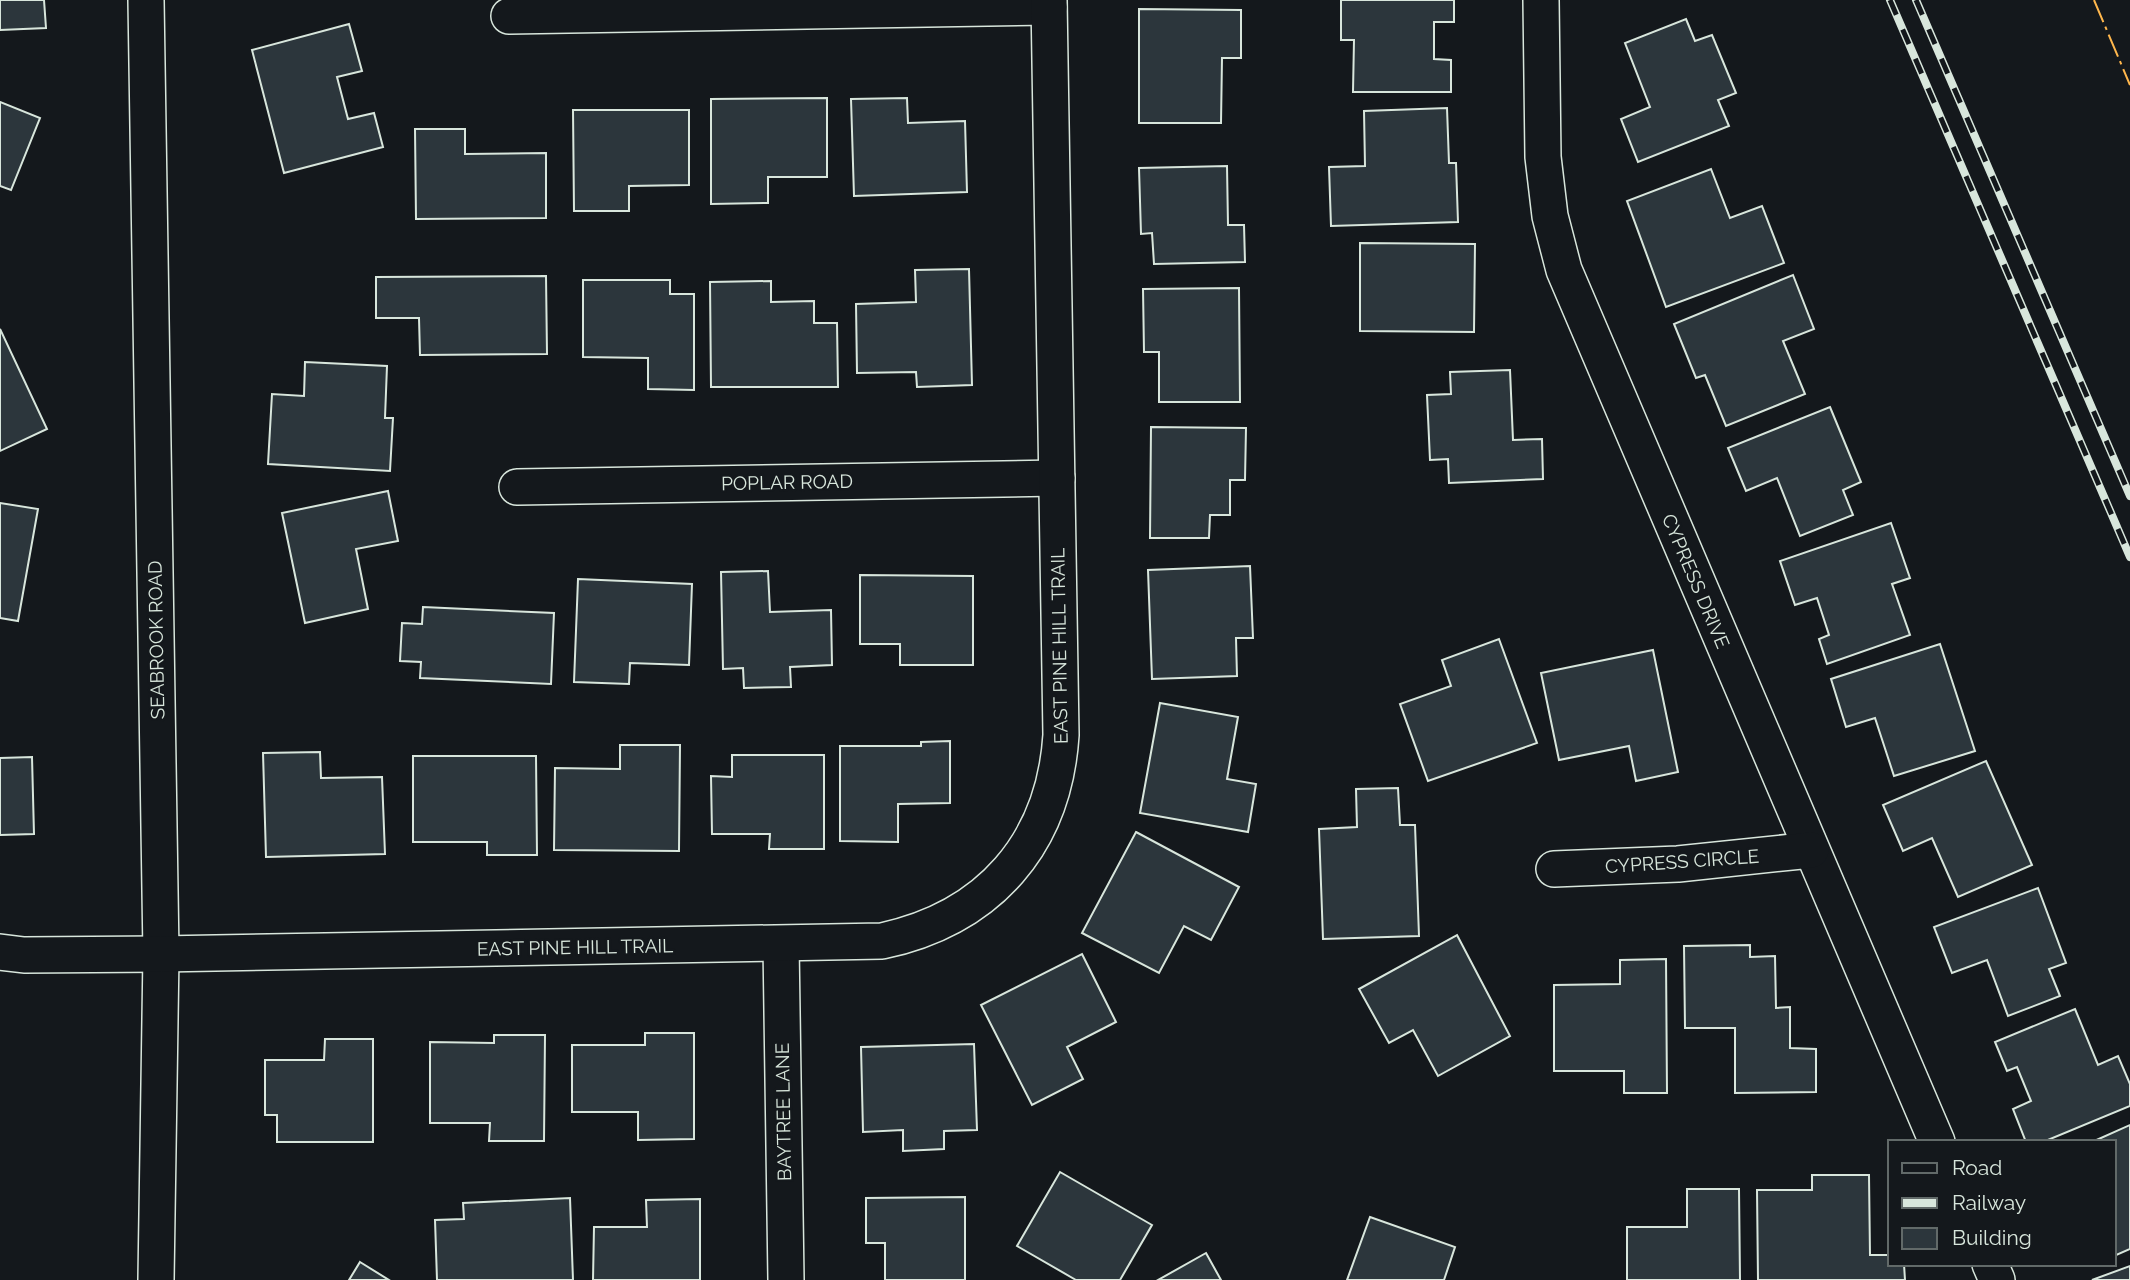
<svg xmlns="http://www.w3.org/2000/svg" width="2130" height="1280" font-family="Raleway,sans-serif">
	<rect width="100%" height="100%" fill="#14181c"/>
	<!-- building -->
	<g fill="#2c363c" stroke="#d8e6dc" stroke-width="2">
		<polygon points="0,0 44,0 46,28 0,30"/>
		<polygon points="1341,0 1454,0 1454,22 1434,22 1434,59 1451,60 1451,92 1353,92 1354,40 1341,40"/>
		<polygon points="1139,9 1241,10 1241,58 1222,58 1221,123 1139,123"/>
		<polygon points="1686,19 1695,41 1712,35 1736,93 1718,100 1729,126 1638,162 1621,119 1650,107 1625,43"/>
		<polygon points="349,24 362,71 337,77 348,119 374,113 383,147 284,173 252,50"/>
		<polygon points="827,98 827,177 768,177 768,203 711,204 711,99"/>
		<polygon points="907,98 908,123 965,121 967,192 854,196 851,99"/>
		<polygon points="0,102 40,118 11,190 0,186"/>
		<polygon points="1447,108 1449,163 1456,163 1458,222 1331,226 1329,167 1365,166 1364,111"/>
		<polygon points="573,110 689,110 689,185 629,186 629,211 574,211"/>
		<polygon points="415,129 465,129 465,154 546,153 546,218 416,219"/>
		<polygon points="1227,166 1228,225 1244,225 1245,262 1154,264 1152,233 1141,234 1139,168"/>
		<polygon points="1711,169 1730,218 1762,206 1784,263 1666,307 1627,201"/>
		<polygon points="1360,243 1475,244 1474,332 1360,331"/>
		<polygon points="969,269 972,385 917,387 916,372 857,373 856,304 916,302 915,270"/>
		<polygon points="1793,275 1814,329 1783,341 1805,394 1726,426 1705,375 1696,378 1674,324"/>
		<polygon points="546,276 547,354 420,355 419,318 376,318 376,277"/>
		<polygon points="583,280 670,280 670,294 694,294 694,390 648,389 648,358 583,357"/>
		<polygon points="771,281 771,302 814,301 814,323 837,323 838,387 711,387 710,282"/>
		<polygon points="1239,288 1240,402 1159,402 1159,352 1144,352 1143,289"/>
		<polygon points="0,329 47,429 0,451"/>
		<polygon points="305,362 387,366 385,418 393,418 390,471 268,464 272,394 304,396"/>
		<polygon points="1510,370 1513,440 1542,439 1543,479 1449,483 1448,459 1430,460 1427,395 1451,394 1450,372"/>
		<polygon points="1830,407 1861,482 1843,490 1853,515 1800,536 1777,478 1746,491 1728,448"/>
		<polygon points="1151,427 1246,428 1245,480 1230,480 1230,515 1210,515 1209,538 1150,538"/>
		<polygon points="388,491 398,541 356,549 368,609 305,623 282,513"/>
		<polygon points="0,503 38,509 18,621 0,618"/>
		<polygon points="1891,523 1910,578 1892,584 1910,635 1827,664 1819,639 1829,635 1817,598 1795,605 1780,561"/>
		<polygon points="1250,566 1253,638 1236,638 1237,676 1152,679 1148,570"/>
		<polygon points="768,571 770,612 831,610 832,665 790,667 791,687 744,688 743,668 723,669 721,572"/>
		<polygon points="860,575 973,576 973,665 900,665 900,644 860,644"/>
		<polygon points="578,579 692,584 689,665 630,663 629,684 574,682"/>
		<polygon points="423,607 554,613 551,684 420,678 421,662 400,661 402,623 422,624"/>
		<polygon points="1499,639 1537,743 1428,781 1400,704 1451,686 1442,660"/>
		<polygon points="1940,644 1975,751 1894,776 1875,718 1846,727 1831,679"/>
		<polygon points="1653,650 1678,772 1636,781 1629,746 1559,760 1541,673"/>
		<polygon points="1160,703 1238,717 1227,779 1256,784 1248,832 1140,813"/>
		<polygon points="950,741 950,803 898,804 898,842 840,841 840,746 921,746 921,742"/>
		<polygon points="620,745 680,745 679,851 554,850 555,768 620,769"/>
		<polygon points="320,752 321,778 382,777 385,854 266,857 263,753"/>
		<polygon points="732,755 824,755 824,849 769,849 770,834 712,834 711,776 732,777"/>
		<polygon points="413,756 536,756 537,855 487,855 487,842 413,842"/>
		<polygon points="32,757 34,834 0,835 0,758"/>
		<polygon points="1986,761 2032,865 1958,897 1932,838 1903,851 1883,805"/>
		<polygon points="1398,788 1400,825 1415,825 1419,936 1323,939 1319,829 1357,827 1356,789"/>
		<polygon points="1136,832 1239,887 1211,940 1184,926 1159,973 1082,933"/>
		<polygon points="2038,888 2066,963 2049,969 2060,996 2008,1016 1987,960 1952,973 1934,927"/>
		<polygon points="1457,935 1510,1036 1438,1076 1413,1030 1389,1043 1359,989"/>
		<polygon points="1750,945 1750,957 1775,956 1776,1008 1790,1007 1790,1048 1816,1049 1816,1092 1735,1093 1735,1028 1685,1028 1684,946"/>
		<polygon points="1082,954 1116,1022 1067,1047 1083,1079 1032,1105 981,1005"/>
		<polygon points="1666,959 1667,1093 1624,1093 1624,1071 1554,1071 1554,985 1620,984 1620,960"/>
		<polygon points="2075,1009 2098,1065 2118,1056 2130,1084 2130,1106 2043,1142 2026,1142 2013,1109 2031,1101 2017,1067 2007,1071 1995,1042"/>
		<polygon points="645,1033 694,1033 694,1139 638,1140 638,1112 572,1112 572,1045 645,1045"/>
		<polygon points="494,1035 545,1035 544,1141 489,1141 490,1123 430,1123 430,1042 494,1043"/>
		<polygon points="325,1039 373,1039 373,1142 277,1142 277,1115 265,1115 265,1060 324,1060"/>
		<polygon points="974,1044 977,1130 944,1131 944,1149 903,1151 903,1130 863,1132 861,1047"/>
		<polygon points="2130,1125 2130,1249 2114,1256 2114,1142 2092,1142"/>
		<polygon points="1060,1172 1152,1225 1120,1280 1076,1280 1017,1246"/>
		<polygon points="1812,1175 1869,1175 1870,1255 1890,1255 1890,1264 1904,1264 1905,1280 1758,1280 1757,1190 1812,1190"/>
		<polygon points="1687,1189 1739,1189 1740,1280 1627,1280 1627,1227 1687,1227"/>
		<polygon points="965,1197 965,1280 885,1280 885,1243 866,1243 866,1198"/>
		<polygon points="570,1198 573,1280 437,1280 435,1220 464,1219 463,1203"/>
		<polygon points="700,1199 700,1280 593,1280 594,1227 647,1227 646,1200"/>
		<polygon points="1370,1217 1455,1247 1444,1280 1347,1280"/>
		<polygon points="1206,1253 1221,1280 1158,1280"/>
		<polygon points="360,1262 389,1280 349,1280"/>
		<polygon points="2130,1266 2130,1280 2092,1280"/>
	</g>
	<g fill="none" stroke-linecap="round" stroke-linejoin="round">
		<defs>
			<g id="street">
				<polyline points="146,0 161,954 156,1280"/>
				<polyline points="1541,0 1543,157 1550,216 1564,270 1937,1142"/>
				<polyline points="509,16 1049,7"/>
				<polyline points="517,487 1057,478"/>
				<polyline points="1554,869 1678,864 1811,850"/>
				<polyline points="781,944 786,1280"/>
				<path d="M 0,952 L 24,955 L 161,954 L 882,941 C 989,918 1054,844 1061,735 L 1049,0"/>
				<polyline points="1990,1264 1997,1280"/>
			</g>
		</defs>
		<!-- street casing -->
		<use href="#street" stroke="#d8e6dc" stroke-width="38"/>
		<!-- street -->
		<use href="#street" stroke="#14181c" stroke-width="35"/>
		<defs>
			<g id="rail">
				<polyline points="1890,0 2130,557"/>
				<polyline points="1916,0 2130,496"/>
			</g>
		</defs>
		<!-- rail casing -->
		<use href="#rail" stroke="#d8e6dc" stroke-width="8"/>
		<!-- rail -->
		<use href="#rail" stroke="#14181c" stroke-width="5" stroke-dasharray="16" stroke-linecap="butt"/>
		<!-- power -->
		<polyline stroke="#ffb74d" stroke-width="2" stroke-dasharray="24 5 3.5 5" stroke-linecap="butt" points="2094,0 2130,85"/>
	</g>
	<g text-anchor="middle" stroke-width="5" stroke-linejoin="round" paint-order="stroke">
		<!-- street labels -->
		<g font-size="19" fill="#d8e6dc" stroke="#14181c">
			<text transform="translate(787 482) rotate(-1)" y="7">POPLAR ROAD</text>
			<text transform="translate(1696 581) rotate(67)" y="7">CYPRESS DRIVE</text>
			<text transform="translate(156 640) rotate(-91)" y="7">SEABROOK ROAD</text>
			<text transform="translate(1059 646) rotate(-91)" y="7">EAST PINE HILL TRAIL</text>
			<text transform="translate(1682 861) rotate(-4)" y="7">CYPRESS CIRCLE</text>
			<text transform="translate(575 947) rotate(-1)" y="7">EAST PINE HILL TRAIL</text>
			<text transform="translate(783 1112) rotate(-91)" y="7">BAYTREE LANE</text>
		</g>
	</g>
	<!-- legend -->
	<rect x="1888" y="1140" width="228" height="126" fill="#14181c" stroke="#626a69" stroke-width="2"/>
	<rect x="1902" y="1163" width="35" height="10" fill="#14181c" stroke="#626a69" stroke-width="2"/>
	<text x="1952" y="1175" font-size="21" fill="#d8e6dc">Road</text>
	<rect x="1902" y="1198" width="35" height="10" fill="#d8e6dc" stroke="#626a69" stroke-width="2"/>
	<text x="1952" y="1210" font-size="21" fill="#d8e6dc">Railway</text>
	<rect x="1902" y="1228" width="35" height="21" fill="#2c363c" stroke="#626a69" stroke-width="2"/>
	<text x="1952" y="1245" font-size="21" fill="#d8e6dc">Building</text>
</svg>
